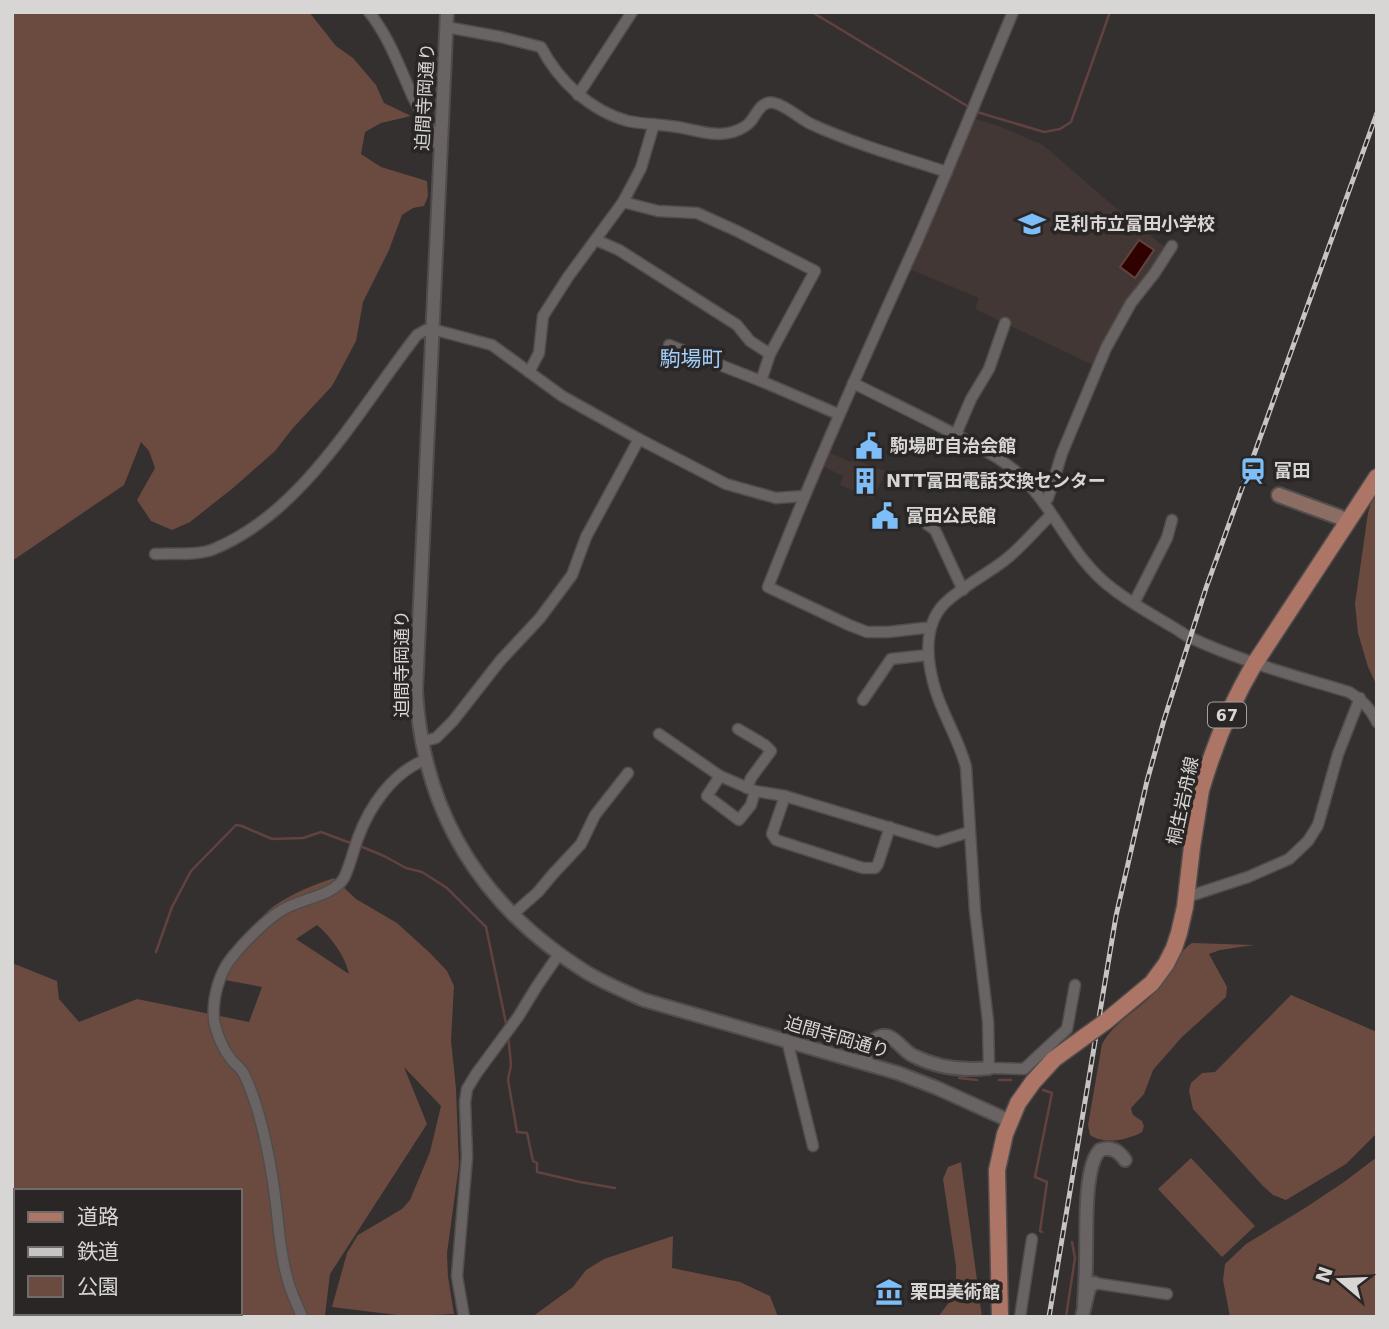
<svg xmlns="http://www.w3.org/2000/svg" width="1389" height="1329" font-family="'DejaVu Sans','Noto Sans JP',sans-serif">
	<rect width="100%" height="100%" fill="#34302f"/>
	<!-- built -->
	<g fill="#423734">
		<polygon points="972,118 1002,127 1043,145 1110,203 1166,248 1146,276 1122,307 1096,364 1093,365 975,309 979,298 907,268"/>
		<polygon points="826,451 850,462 853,459 886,471 873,499 840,485 843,476 820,465"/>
	</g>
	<!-- green -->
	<g fill="#6b4a40" fill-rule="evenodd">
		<polygon points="12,12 309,12 336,46 353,58 376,85 384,103 411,116 381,123 365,132 361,154 381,167 427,181 428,196 424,206 413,208 402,215 389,250 363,302 356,341 332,386 293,428 275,451 233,488 190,522 172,530 151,521 137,500 155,468 149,451 141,442 124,485 12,561"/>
		<polygon points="1375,489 1377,489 1377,686 1368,667 1358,633 1355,604 1368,513"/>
		<path d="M 334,878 L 356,899 L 397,923 L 430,953 L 447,971 L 454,986 L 451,1040 L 456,1089 L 459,1165 L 447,1253 L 448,1277 L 454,1314 L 397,1317 L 397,1315 L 332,1307 L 347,1253 L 358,1235 L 402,1209 L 410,1200 L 430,1152 L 441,1106 L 404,1067 L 427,1124 L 330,1274 L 325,1315 L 341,1317 L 12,1317 L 12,963 L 57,981 L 59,999 L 79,1022 L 137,999 L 249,1022 L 262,987 L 225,980 C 236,957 253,921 274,906 C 293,893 313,885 334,878 ZM 317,925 C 332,938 345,956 349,974 L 296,939 ZM 16,1191 L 240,1191 L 240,1313 L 16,1313 Z"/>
		<path d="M 1192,943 L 1254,945 L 1220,950 L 1209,954 L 1227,987 L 1226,997 L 1182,1037 L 1153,1070 L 1144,1094 L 1131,1108 L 1133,1115 L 1142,1121 L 1144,1126 L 1142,1132 C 1128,1140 1104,1145 1090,1135 L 1088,1125 L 1102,1044 C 1113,1024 1132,1014 1148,999 C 1155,992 1161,985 1166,978 C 1175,966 1180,950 1192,943 Z"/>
		<polygon points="1291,995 1377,1032 1377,1133 1346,1164 1286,1200 1273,1195 1263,1186 1193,1109 1189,1091 1191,1083 1202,1073 1215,1072"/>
		<polygon points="1377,1157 1377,1317 1230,1317 1223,1280 1225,1264 1246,1244 1305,1208 1344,1182"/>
		<polygon points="1191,1158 1255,1226 1222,1257 1158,1189"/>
		<polygon points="961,1162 982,1317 938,1317 956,1293 956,1266 943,1179 948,1167"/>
		<polygon points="673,1236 672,1268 740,1282 770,1296 778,1317 532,1317 573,1287 586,1270 604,1259"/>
	</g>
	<!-- water -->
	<polygon fill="#2f0200" stroke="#624240" stroke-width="2" points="1139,240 1154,250 1135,278 1120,267"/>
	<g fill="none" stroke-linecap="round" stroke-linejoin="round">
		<!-- stream -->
		<g stroke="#624240" stroke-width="2.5">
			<polyline points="812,12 977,112 1044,132 1060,129 1071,122 1110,12"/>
			<polyline points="360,846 384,856 406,868 422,872 447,888 486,927 507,1028"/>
			<polyline points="156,952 172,907 191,871 236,825 242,826 272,839 303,838 321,832 353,844"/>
			<polyline points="508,1034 511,1065 508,1080 517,1132 527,1133 533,1161 537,1163 537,1172 580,1182 615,1188"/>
			<polyline points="959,1078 977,1080"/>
			<polyline points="999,1080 1011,1080"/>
			<polyline points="1042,1232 1040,1231 1047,1182 1035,1177 1052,1093 1043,1090"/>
			<polyline points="1066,1317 1075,1258 1072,1242"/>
		</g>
		<defs>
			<g id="minor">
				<path d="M 369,12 C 389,37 399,66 412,95 C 421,113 432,130 440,148"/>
				<path d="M 446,27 L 501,37 L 541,47 C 558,80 590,111 628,121 C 642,124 656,124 670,126 C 692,128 711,138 733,132 C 739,130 747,126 751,121 C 757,113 762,100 774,103 C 787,106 799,118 811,124 C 855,144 901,157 947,172"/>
				<polyline points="578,95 632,12"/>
				<polyline points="623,202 658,211 697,213 737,231 815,271 770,354"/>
				<polyline points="596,240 619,250 737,325 750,341 770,354 761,381"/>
				<polyline points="669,345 761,381 838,414"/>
				<polyline points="529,372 539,353 543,316 568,277 623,202 641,168 654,124"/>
				<path d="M 853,383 C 891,402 929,420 966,440 C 986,451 1007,462 1023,478 C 1057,512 1073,560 1113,589 C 1131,603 1151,614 1171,626 C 1177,629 1183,634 1189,637 C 1240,661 1295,676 1349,692 C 1362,700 1370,708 1377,722"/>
				<polyline points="956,434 971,399 989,369 1005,323"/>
				<polyline points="639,439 726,484 776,498 804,496"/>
				<polyline points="1044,503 1048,498 1062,453 1106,348 1131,303 1154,274 1172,246"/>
				<polyline points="913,514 935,530 963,590"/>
				<path d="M 1051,515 C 1036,529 1022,547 1005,560 C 986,575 961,587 944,604 C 922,627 927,664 936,692 C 944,717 959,740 966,767 L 975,911 L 988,1021 L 989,1068 L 1024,1069 L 1067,1029 L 1075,985"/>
				<path d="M 155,554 C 173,553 197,556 214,549 C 304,512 359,409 417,335 L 426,330 L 432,329 L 492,345 L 562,396 L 639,439 L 586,537 L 572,575 L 540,618 L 500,661 L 453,721 L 436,738 L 421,742"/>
				<polyline points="1134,603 1167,538 1172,520"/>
				<path d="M 930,629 L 924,628 L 888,632 L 867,632 L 849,625 L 768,587 C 814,469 866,354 918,239 C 951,164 981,88 1013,12"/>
				<polyline points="863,700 891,659 928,655"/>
				<polyline points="738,729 765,745 771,751 751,778 747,788"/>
				<polyline points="659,734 720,776 755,791 785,796 937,842 969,832"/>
				<polyline points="720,776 707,796 739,820 751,805 755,791"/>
				<polyline points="785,796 772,834 776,840 863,868 875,868 878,864 890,827"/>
				<polyline points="1186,895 1193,895 1248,877 1289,859 1308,841 1318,825 1338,754 1360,698"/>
				<polyline points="512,915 538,892 553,874 581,844 595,815 628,773"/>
				<polyline points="787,1040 813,1146"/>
				<polyline points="1094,1283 1167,1294"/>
				<path d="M 302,1317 C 297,1304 290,1291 287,1277 C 280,1253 279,1229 276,1204 C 272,1171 266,1137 256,1105 C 253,1096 247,1078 242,1071 C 239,1066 234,1064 231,1059 C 223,1049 216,1033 214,1020 C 212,999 219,972 233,956 C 245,941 264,922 279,912 C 297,899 333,897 344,878 C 350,866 353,851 358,838 C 369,807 393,772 425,760"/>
				<polyline points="464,1317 457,1276 467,1157 465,1102 467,1089 476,1074 518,1017 537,986 559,954"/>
				<polyline points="1020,1317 1032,1239"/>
			</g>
			<g id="tertiary">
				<path d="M 447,12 L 416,691 C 423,813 482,907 586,972 C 604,983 624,991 644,1000 L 898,1073 L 937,1088 L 1010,1121"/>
				<path d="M 864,1062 C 867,1052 870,1039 882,1036 C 895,1034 903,1052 914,1056 C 938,1068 962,1071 989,1068"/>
				<path d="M 1084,1304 C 1085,1289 1086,1274 1086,1259 C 1087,1235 1083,1167 1100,1150 C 1111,1146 1119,1151 1125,1160"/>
				<polyline points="1082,1317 1089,1288 1094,1283"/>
			</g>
			<polyline id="secondary" points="1279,495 1339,517 1347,523"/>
			<g id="primary">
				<path d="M 1105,1022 L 1152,983 L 1166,964 L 1174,948 L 1179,933 L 1185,907 L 1192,847 L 1201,790 C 1214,746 1231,703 1255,663 L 1377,477"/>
				<polyline points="1000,1317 997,1170 1005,1134 1018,1103 1033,1082 1054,1059 1087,1035"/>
			</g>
		</defs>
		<!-- minor casing -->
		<use href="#minor" stroke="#504d4c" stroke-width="13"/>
		<!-- tertiary casing -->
		<use href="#tertiary" stroke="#504d4c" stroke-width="16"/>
		<!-- secondary casing -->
		<use href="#secondary" stroke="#504d4c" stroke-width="18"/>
		<!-- primary casing -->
		<use href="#primary" stroke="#504d4c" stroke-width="19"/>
		<!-- minor -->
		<use href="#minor" stroke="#696463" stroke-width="10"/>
		<!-- tertiary -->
		<use href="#tertiary" stroke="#696463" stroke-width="12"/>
		<!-- secondary -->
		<use href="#secondary" stroke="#8b6d64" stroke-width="14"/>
		<!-- primary -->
		<use href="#primary" stroke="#ac7565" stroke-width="16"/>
		<defs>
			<polyline id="rail" points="1049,1317 1116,916 1147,781 1164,720 1206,588 1377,113"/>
		</defs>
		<!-- rail casing -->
		<use href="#rail" stroke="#c7c5c4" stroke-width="5"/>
		<!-- rail -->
		<use href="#rail" stroke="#2a2625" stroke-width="2.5" stroke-dasharray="8" stroke-linecap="butt"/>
		<defs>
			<polyline id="primary-bridge" points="1087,1035 1105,1022"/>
		</defs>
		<!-- primary-bridge casing -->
		<use href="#primary-bridge" stroke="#504d4c" stroke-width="19" stroke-linecap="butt"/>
		<!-- primary-bridge -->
		<use href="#primary-bridge" stroke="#ac7565" stroke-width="16"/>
	</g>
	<!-- icons -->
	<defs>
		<symbol id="school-bare" viewBox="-9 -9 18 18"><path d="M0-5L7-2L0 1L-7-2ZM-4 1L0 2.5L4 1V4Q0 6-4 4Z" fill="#7dbef9" stroke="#2a2625" stroke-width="2.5" paint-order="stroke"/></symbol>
		<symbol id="civic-bare" viewBox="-9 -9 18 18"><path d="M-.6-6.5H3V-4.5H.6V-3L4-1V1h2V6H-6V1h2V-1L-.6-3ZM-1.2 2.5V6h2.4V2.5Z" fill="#7dbef9" stroke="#2a2625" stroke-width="2.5" paint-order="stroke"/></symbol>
		<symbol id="station-bare" viewBox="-9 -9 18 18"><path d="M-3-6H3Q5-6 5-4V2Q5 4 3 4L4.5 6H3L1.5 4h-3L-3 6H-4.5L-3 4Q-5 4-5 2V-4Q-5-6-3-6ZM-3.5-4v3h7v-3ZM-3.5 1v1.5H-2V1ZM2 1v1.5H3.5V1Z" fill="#7dbef9" stroke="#2a2625" stroke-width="2.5" paint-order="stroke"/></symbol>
		<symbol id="building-bare" viewBox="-9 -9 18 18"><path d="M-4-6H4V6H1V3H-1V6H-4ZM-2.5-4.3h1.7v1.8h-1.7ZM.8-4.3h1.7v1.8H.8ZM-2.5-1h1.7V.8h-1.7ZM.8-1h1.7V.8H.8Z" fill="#7dbef9" stroke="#2a2625" stroke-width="2.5" paint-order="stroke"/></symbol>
		<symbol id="museum-bare" viewBox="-9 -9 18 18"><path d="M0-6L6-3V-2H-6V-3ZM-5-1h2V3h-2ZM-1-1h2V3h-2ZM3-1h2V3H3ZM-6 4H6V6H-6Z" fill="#7dbef9" stroke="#2a2625" stroke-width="2.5" paint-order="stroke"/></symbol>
	</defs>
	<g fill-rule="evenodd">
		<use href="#school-bare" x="1013" y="205" width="38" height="38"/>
		<use href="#civic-bare" x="850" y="427" width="38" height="38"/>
		<use href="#station-bare" x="1234" y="452" width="38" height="38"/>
		<use href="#building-bare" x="846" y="462" width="38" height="38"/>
		<use href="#civic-bare" x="866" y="497" width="38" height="38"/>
		<use href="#museum-bare" x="870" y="1273" width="38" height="38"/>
	</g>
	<g text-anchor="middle" stroke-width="7" stroke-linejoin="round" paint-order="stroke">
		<!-- shield labels -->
		<rect fill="#2a2625" stroke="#a4a1a0" stroke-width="2" x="1208" y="702.5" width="38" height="25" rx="5"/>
		<g font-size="16" font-weight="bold" fill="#d8d6d5">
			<text x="1227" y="721">67</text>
		</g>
		<!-- street labels -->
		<g font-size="18" fill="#d8d6d5" stroke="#2a2625">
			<text transform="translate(425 97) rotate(-87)" y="6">迫間寺岡通り</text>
			<text transform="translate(402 664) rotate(-90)" y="6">迫間寺岡通り</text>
			<text transform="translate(1183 801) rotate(-78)" y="6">桐生岩舟線</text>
			<text transform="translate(837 1037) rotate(16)" y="6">迫間寺岡通り</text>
		</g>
		<!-- poi labels -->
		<g font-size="18" font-weight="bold" fill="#d8d6d5" stroke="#2a2625" text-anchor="start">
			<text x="1053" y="230">足利市立富田小学校</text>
			<text x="890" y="452">駒場町自治会館</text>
			<text x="1274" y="477">富田</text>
			<text x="886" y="487">NTT富田電話交換センター</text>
			<text x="906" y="522">富田公民館</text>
			<text x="910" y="1298">栗田美術館</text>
		</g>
		<!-- quarter labels -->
		<g font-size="21" fill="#a1d0fd" stroke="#2a2625">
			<text x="691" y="366">駒場町</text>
		</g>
	</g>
	<!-- border -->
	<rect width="1389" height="1329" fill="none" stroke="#d8d6d5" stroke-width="28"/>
	<!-- legend -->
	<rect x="14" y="1189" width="228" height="126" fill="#2a2625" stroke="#706c6b" stroke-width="2"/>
	<rect x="28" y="1212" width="35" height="10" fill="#ac7565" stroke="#706c6b" stroke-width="2"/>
	<text x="77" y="1224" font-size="21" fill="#d8d6d5">道路</text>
	<rect x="28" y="1247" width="35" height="10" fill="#c7c5c4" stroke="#706c6b" stroke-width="2"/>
	<text x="77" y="1259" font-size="21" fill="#d8d6d5">鉄道</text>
	<rect x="28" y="1276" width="35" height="21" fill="#6b4a40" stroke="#706c6b" stroke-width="2"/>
	<text x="77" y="1294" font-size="21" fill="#d8d6d5">公園</text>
	<!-- north arrow -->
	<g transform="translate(1340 1280) rotate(289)" stroke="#2a2625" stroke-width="5" paint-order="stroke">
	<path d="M0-5L12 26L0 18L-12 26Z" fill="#d8d6d5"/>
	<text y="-10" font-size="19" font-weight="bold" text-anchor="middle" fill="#d8d6d5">N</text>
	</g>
</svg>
